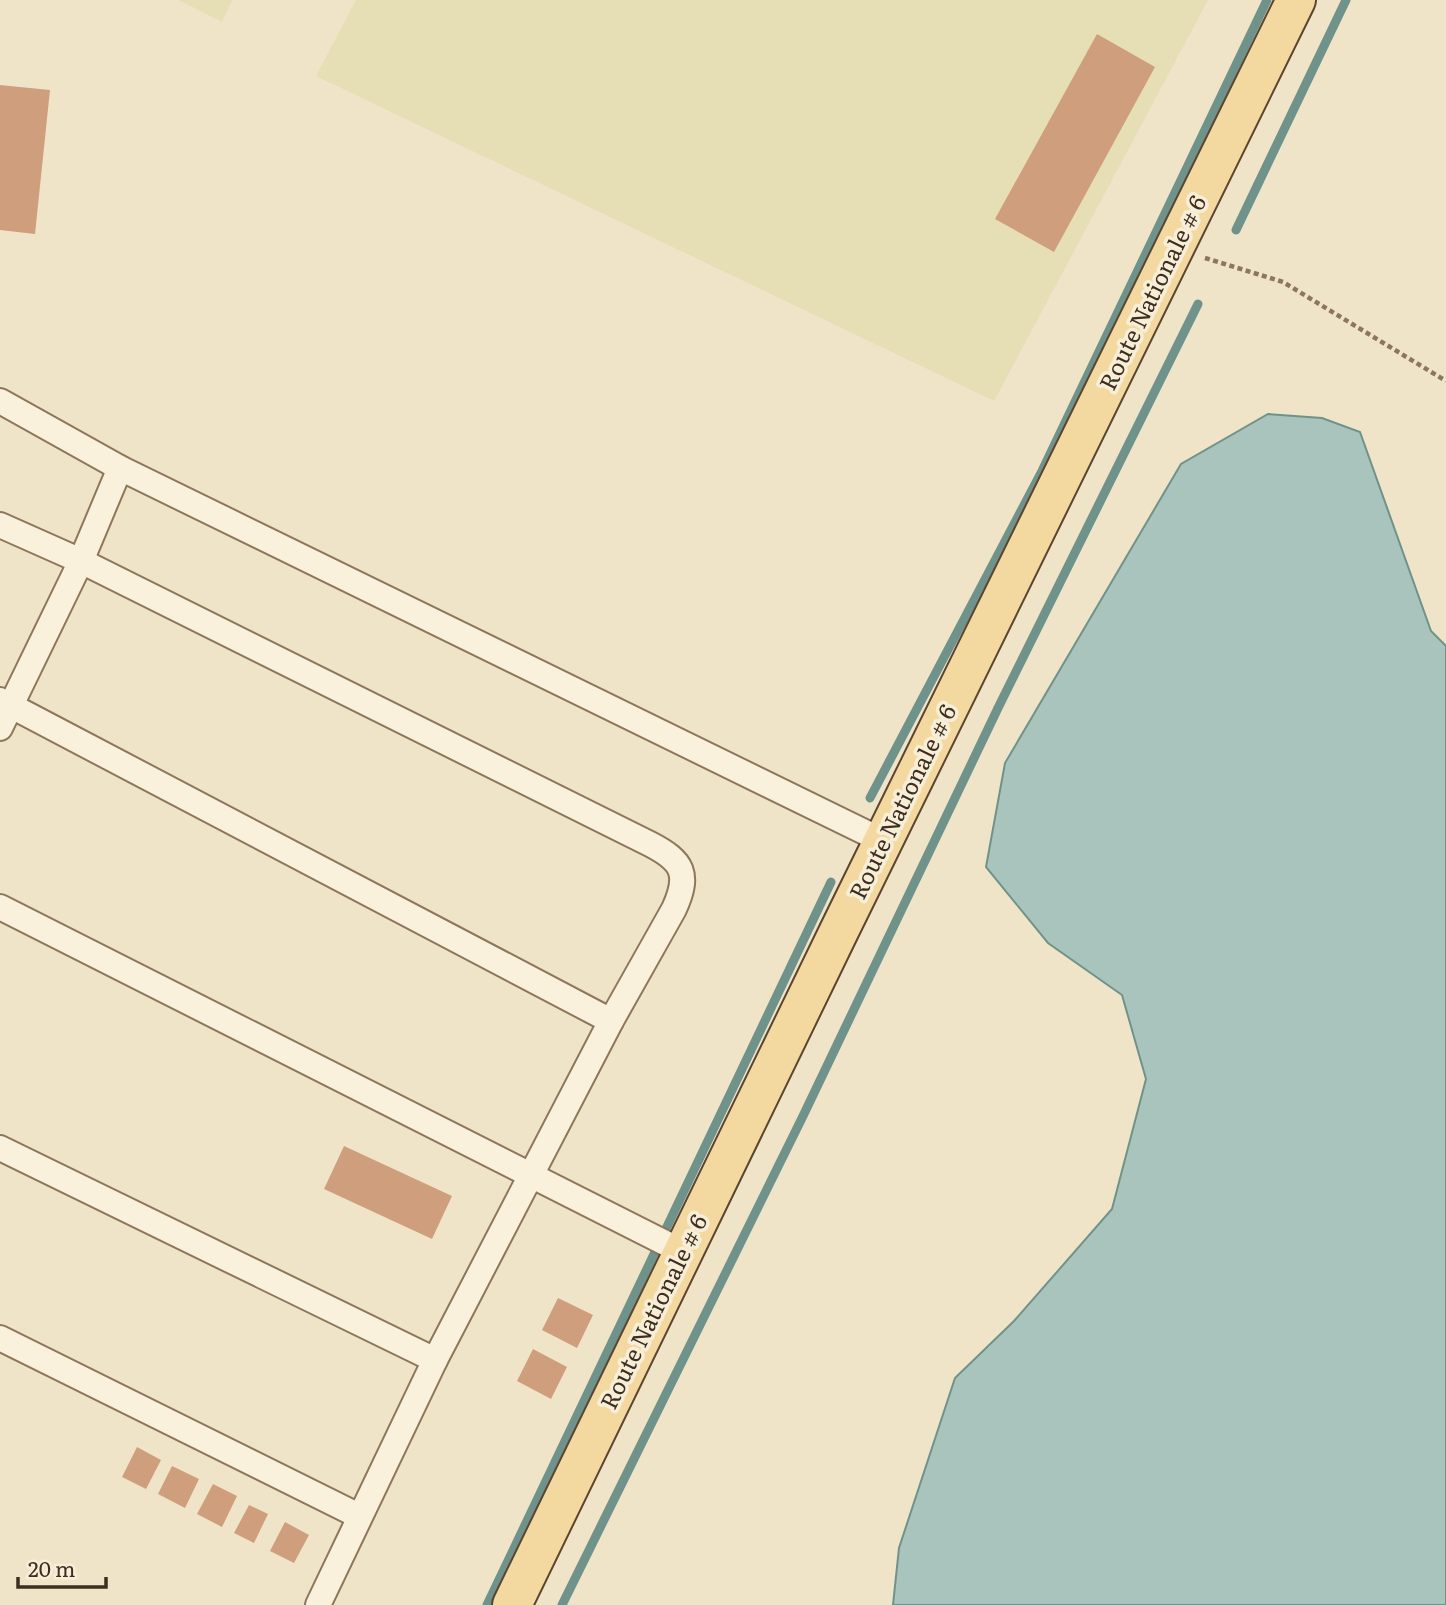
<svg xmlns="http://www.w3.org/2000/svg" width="1446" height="1605" font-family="Literata,serif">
	<rect width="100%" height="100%" fill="#f0e4c8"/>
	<!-- farmland -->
	<g fill="#e6deb5">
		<polygon points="179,0 232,0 222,22"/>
		<polygon points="356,0 1208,0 994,401 316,76"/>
	</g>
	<!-- water -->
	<polygon fill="#a9c4bc" stroke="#6f938a" stroke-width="2" points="1268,414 1322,418 1360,432 1431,631 1446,646 1446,1605 893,1605 899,1548 955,1378 1014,1321 1112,1209 1146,1079 1122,995 1048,943 986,867 1005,763 1181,464"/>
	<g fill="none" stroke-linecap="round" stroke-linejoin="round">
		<!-- stream -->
		<g stroke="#6f938a" stroke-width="9">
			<polyline points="1236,230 1346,0"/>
			<polyline points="870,798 1042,471 1267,0"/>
			<polyline points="487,1605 831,882"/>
			<polyline points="562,1605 803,1116 998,708 1198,304"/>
		</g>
	</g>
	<!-- building -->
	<g fill="#cf9f7d">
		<polygon points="1097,34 1155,67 1054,252 995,219"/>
		<polygon points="0,85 50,90 35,234 0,230"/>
		<polygon points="344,1146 452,1196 432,1239 324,1189"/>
		<polygon points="558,1298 593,1315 577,1348 542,1330"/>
		<polygon points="533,1349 567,1367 551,1399 517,1381"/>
		<polygon points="137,1447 161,1460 146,1489 122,1477"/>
		<polygon points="172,1466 199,1479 185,1508 158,1494"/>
		<polygon points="213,1484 237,1496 222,1527 197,1514"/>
		<polygon points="249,1505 268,1514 254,1543 234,1533"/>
		<polygon points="285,1522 309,1535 294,1563 270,1551"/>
	</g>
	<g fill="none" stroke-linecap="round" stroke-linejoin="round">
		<defs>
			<g id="street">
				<polyline points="0,401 120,468 883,841"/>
				<path d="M 0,525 L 81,561 L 650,844 C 683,861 690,874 674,909 L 611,1021 L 435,1360 L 318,1605"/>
				<polyline points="0,700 611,1021"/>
				<polyline points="0,728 81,561 120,468"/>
				<polyline points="0,907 683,1252"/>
				<polyline points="0,1148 435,1360"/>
				<polyline points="0,1338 359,1516"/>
			</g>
			<polyline id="primary" points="512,1605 839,931 1296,0"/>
		</defs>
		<!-- street casing -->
		<use href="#street" stroke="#8d765c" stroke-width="28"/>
		<!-- primary casing -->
		<use href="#primary" stroke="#5b4430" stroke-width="42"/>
		<!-- path -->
		<polyline stroke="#8d765c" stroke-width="4.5" stroke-dasharray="5 3.5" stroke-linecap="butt" points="1205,258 1283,282 1446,381"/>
		<!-- street -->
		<use href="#street" stroke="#faf1dc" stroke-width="24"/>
		<!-- primary -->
		<use href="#primary" stroke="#f3d9a0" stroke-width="38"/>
	</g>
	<g text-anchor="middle" stroke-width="7" stroke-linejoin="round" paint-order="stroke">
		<!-- street labels -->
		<g font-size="23" fill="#3d2e20" stroke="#f7eed8">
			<text transform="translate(1153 293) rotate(-64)" y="8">Route Nationale # 6</text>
			<text transform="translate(903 802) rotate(-64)" y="8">Route Nationale # 6</text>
			<text transform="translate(654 1312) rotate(-64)" y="8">Route Nationale # 6</text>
		</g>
	</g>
	<!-- scale -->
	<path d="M18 1577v10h88v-10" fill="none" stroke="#3d2e20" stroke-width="3.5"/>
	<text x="28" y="1577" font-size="21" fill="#3d2e20" stroke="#f7eed8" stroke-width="5" paint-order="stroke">20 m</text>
</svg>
